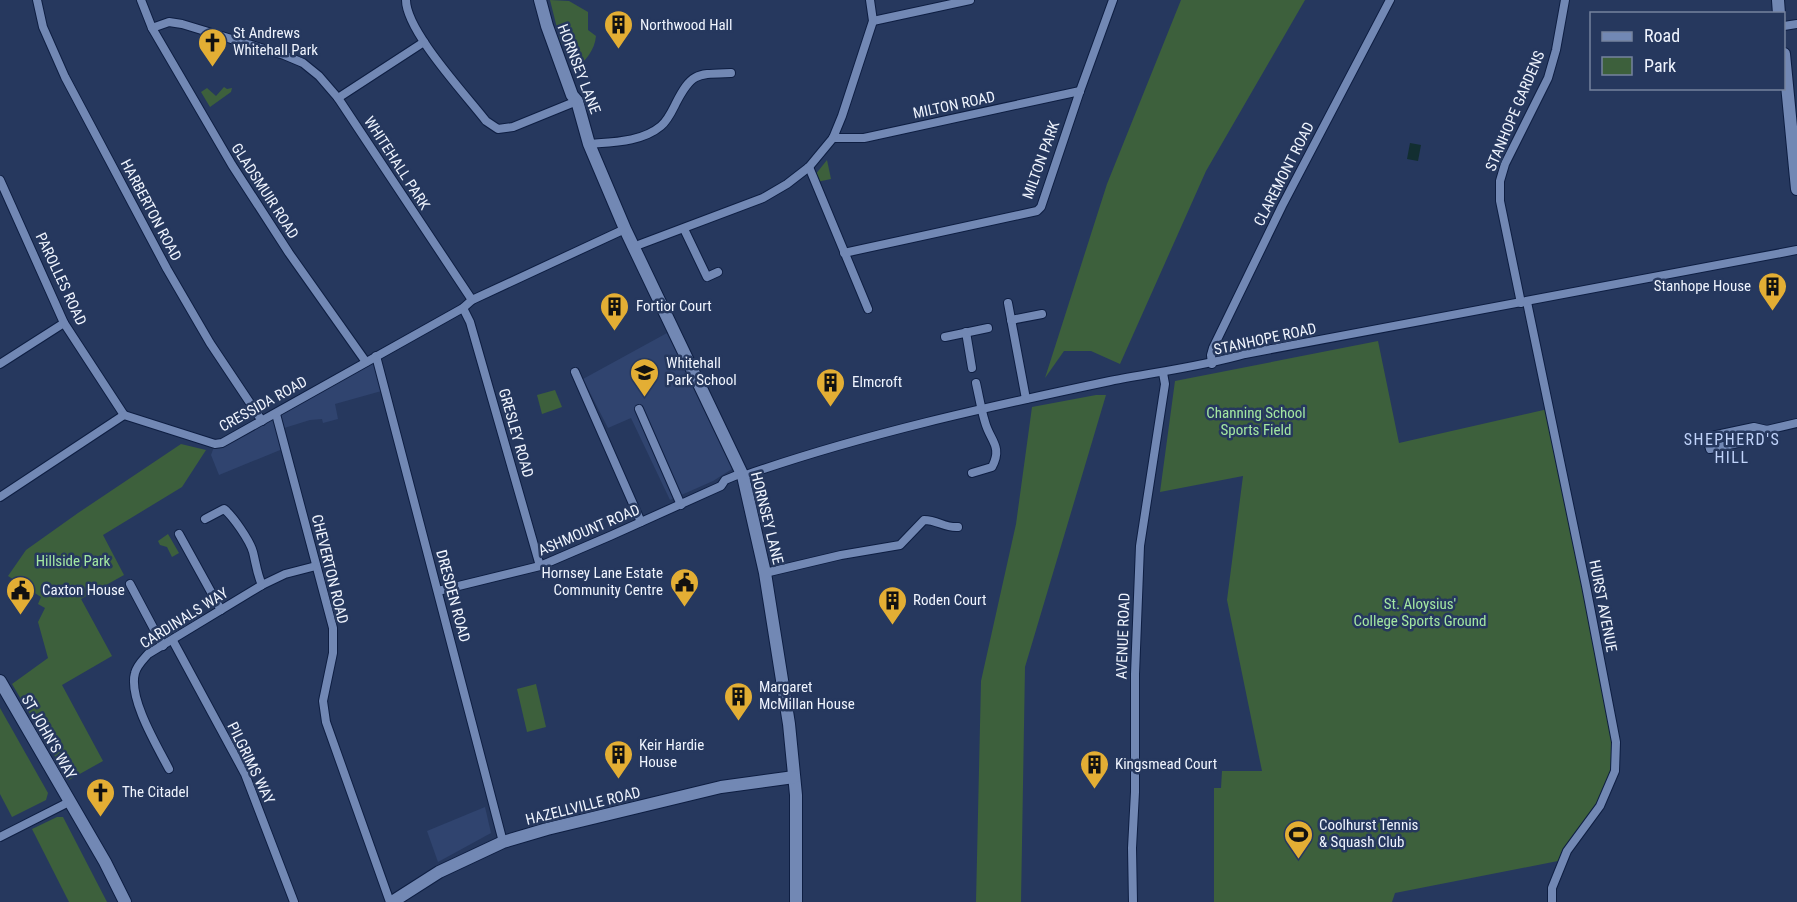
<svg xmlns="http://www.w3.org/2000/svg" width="1797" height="902" font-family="'Roboto Condensed',sans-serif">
	<rect width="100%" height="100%" fill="#26385e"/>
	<!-- built -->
	<g fill="#30446f">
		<polygon points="667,333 732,469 713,481 670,500 631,418 608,428 583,379"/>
		<polygon points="376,356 385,390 335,404 338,419 323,423 322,419 310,420 281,429 285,448 219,475 211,455 215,444"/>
		<polygon points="485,807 491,833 438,862 427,831"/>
	</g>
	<!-- green -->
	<g fill="#3d603c">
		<path d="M 550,0 L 569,1 L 588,12 L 588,30 L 596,36 C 595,50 585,61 575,70 L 560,40 Z"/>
		<polygon points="1181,0 1305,0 1206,171 1120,364 1091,351 1064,351 1045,378 1107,184"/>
		<polygon points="224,87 227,89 232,88 231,92 210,107 201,92 207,88 216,96"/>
		<polygon points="827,160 831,179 817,182 815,175"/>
		<polygon points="1378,341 1399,443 1548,409 1616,742 1615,771 1600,806 1563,860 1395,893 1392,902 1214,902 1214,788 1221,788 1222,771 1262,771 1227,600 1243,476 1160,492 1175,381"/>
		<polygon points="555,390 562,407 542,414 537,395"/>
		<polygon points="1096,395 1106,395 1025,667 1021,902 976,902 981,681 1016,524 1032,407"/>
		<polygon points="181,444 206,450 182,487 103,535 124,575 81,599 112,656 62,685 103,761 69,780 12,684 48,658 38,622 45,608 38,604 41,597 8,576 26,550 78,513"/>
		<polygon points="168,534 179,553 172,557 167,547 160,545 158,541"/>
		<polygon points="536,684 546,727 527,732 517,689"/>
		<polygon points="0,708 48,793 46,800 12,817 0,794"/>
		<polygon points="57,817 63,817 107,902 69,902 32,829"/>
	</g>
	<!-- water -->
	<polygon fill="#122e31" points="1410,143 1421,145 1418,161 1407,159"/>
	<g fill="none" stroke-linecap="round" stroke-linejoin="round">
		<defs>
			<g id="street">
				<polyline points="37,0 43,27 65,77 167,269 210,343 262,421"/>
				<polyline points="141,0 152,28 169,22 182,24 284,55 303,63 319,76 338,98 472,300"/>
				<path d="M 406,0 C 406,31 466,95 486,121 L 498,129 L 513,127 L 577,101"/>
				<polyline points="873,21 970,0"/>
				<polyline points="1784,26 1797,24"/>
				<polyline points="152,28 232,165 289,253 366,362"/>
				<polyline points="338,98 424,42"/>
				<polyline points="833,138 864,138 1080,91"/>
				<path d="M 589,144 C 613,142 642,142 661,126 C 668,120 672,111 676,103 C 692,72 697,74 731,73"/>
				<polyline points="809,167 868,309"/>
				<polyline points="0,180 64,323 124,415"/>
				<polyline points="684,229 707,277 718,272"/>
				<polyline points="633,247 763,198 787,184 809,167 833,138 842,116 873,21 870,0"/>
				<polyline points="844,253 1037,211 1041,207 1080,91 1113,0"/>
				<polyline points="1527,302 1586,586 1616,742 1615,771 1600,806 1567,851 1552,888 1552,902"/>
				<polyline points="1008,303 1026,399"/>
				<polyline points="1521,303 1500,201 1500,181 1505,164 1548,78 1556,50 1565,0"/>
				<polyline points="463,308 470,322 540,566"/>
				<polyline points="1011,320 1042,314"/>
				<polyline points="966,332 972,368"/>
				<polyline points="945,337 988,328"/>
				<polyline points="376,356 503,842"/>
				<polyline points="0,364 64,323"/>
				<polyline points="1212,364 1211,355 1213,348 1282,206 1390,0"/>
				<polyline points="575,372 641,522"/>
				<polyline points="639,409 681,505"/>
				<polyline points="276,414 333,628 333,653 323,701 326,722 390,902"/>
				<polyline points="1767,430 1754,427 1707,437 1710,449 1756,439 1767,430 1797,423"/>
				<path d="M 972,473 L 992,467 C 1003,446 990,441 985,422 C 981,409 979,396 976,383"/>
				<path d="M 743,476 C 863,434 987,407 1110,381 C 1155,372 1200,367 1245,354 L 1797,250"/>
				<polyline points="0,497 124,415 215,444 222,443 463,308 472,300 625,229"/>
				<path d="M 205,519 L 224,509 C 233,516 250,541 253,552 C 256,564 257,574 262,585"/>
				<polyline points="179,534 221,610"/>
				<path d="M 765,573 L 841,555 L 900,545 L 924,520 C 938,520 944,528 958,527"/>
				<polyline points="130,584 163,646"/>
				<polyline points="438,591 540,566 610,536 721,486 725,480 742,473"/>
				<polyline points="173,641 245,774 294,902"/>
				<path d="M 169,769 C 157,746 128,698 135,673 C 137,665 143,660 148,654 L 262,585 L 285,574 L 316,566"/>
				<polyline points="0,837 69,802"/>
				<polyline points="1133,902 1132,848 1135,792 1135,674 1140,546 1165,384 1163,373"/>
			</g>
			<g id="secondary">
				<polyline points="540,0 547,26 572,95 577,101 589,144 625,229 743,476 765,573 789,724 796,795 796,902"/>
				<polyline points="1778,0 1779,14"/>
				<polyline points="1784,54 1797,189"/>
				<polyline points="0,681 105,862 125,902"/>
				<polyline points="392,902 439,872 503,842 547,829 721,787 794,777"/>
			</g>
		</defs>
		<!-- street casing -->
		<use href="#street" stroke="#0e1e42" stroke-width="10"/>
		<!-- secondary casing -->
		<use href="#secondary" stroke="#0e1e42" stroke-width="14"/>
		<!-- street -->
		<use href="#street" stroke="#7288b4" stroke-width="8"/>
		<!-- secondary -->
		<use href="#secondary" stroke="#7288b4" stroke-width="12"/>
	</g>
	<!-- icons -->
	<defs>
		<symbol id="building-pin" viewBox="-11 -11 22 30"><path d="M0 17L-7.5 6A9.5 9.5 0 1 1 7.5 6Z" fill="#e3ae34" stroke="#26385e"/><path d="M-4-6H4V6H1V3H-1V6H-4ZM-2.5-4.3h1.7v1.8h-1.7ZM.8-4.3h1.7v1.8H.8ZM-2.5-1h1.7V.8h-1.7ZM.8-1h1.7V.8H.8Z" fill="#111"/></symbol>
		<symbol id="church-pin" viewBox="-11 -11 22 30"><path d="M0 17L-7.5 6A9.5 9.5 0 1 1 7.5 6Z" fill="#e3ae34" stroke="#26385e"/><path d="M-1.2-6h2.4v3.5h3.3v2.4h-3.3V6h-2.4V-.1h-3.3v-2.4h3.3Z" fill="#111"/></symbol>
		<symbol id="school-pin" viewBox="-11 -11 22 30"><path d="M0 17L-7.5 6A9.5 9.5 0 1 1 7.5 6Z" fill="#e3ae34" stroke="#26385e"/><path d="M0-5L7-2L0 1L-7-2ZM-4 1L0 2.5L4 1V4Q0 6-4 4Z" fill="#111"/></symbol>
		<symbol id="civic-pin" viewBox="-11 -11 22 30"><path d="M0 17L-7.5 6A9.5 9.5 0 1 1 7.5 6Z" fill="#e3ae34" stroke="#26385e"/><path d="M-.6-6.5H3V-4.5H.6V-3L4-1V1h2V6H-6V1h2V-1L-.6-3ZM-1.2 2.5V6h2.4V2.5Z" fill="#111"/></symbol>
		<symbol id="stadium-pin" viewBox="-11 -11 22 30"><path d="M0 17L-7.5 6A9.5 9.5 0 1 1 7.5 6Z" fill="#e3ae34" stroke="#26385e"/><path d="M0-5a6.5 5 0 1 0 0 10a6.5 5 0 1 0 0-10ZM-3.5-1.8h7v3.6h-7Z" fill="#111"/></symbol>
	</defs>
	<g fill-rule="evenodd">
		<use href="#building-pin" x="602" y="8" width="33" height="45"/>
		<use href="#church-pin" x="196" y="26" width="33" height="45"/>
		<use href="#building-pin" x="1756" y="270" width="33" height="45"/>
		<use href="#building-pin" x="598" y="290" width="33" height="45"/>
		<use href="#school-pin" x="628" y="356" width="33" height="45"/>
		<use href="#building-pin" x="814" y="366" width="33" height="45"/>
		<use href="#civic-pin" x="668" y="566" width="33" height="45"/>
		<use href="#civic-pin" x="4" y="574" width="33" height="45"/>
		<use href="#building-pin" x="876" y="584" width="33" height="45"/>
		<use href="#building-pin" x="722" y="680" width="33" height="45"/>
		<use href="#building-pin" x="602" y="738" width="33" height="45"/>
		<use href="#building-pin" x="1078" y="748" width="33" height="45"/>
		<use href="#church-pin" x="84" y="776" width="33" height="45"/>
		<use href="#stadium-pin" x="1282" y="818" width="33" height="45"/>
	</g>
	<g text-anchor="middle" stroke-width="5" stroke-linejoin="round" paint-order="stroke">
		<!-- poi labels -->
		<g font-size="15" fill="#eff4fe" stroke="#26385e" text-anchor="start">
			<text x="640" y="30">Northwood Hall</text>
			<text x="233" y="38">St Andrews<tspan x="233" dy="17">Whitehall Park</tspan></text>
			<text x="1751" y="291" text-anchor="end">Stanhope House</text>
			<text x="636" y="311">Fortior Court</text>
			<text x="666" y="368">Whitehall<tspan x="666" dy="17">Park School</tspan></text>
			<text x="852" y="387">Elmcroft</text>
			<text x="663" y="578" text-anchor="end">Hornsey Lane Estate<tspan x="663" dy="17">Community Centre</tspan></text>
			<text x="42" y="595">Caxton House</text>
			<text x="913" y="605">Roden Court</text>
			<text x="759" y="692">Margaret<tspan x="759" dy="17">McMillan House</tspan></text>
			<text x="639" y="750">Keir Hardie<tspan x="639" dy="17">House</tspan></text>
			<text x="1115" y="769">Kingsmead Court</text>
			<text x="122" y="797">The Citadel</text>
			<text x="1319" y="830">Coolhurst Tennis<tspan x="1319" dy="17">&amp; Squash Club</tspan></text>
		</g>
		<!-- street labels -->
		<g font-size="15" fill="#eff4fe" stroke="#26385e">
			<text transform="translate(579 69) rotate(69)" y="5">HORNSEY LANE</text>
			<text transform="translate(954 105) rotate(-12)" y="5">MILTON ROAD</text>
			<text transform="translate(1515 111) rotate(-67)" y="5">STANHOPE GARDENS</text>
			<text transform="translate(1041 160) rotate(-70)" y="5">MILTON PARK</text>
			<text transform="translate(397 163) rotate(57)" y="5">WHITEHALL PARK</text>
			<text transform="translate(1284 174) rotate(-63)" y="5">CLAREMONT ROAD</text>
			<text transform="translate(265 191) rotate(57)" y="5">GLADSMUIR ROAD</text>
			<text transform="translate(151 210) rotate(62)" y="5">HARBERTON ROAD</text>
			<text transform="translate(61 279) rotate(65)" y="5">PAROLLES ROAD</text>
			<text transform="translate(1265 339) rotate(-12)" y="5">STANHOPE ROAD</text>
			<text transform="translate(263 404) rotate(-29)" y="5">CRESSIDA ROAD</text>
			<text transform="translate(516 433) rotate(74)" y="5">GRESLEY ROAD</text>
			<text transform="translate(767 518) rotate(76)" y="5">HORNSEY LANE</text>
			<text transform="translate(589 530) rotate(-23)" y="5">ASHMOUNT ROAD</text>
			<text transform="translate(330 569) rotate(76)" y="5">CHEVERTON ROAD</text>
			<text transform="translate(453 596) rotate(75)" y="5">DRESDEN ROAD</text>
			<text transform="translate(1603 606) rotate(79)" y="5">HURST AVENUE</text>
			<text transform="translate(184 618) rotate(-32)" y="5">CARDINALS WAY</text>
			<text transform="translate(1123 636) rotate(-88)" y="5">AVENUE ROAD</text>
			<text transform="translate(49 737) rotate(60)" y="5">ST JOHN'S WAY</text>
			<text transform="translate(251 763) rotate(64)" y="5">PILGRIMS WAY</text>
			<text transform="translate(583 806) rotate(-14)" y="5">HAZELLVILLE ROAD</text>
		</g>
		<!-- park labels -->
		<g font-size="15" fill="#a3e6a1" stroke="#26385e">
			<text x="1256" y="418">Channing School<tspan x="1256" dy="17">Sports Field</tspan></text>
			<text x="73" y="566">Hillside Park</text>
			<text x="1420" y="609">St. Aloysius'<tspan x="1420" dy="17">College Sports Ground</tspan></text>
		</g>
		<!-- neighbourhood labels -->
		<g font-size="16" letter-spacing="1.5" fill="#c1d4fb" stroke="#26385e">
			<text x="1732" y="445">SHEPHERD'S<tspan x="1732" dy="18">HILL</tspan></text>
		</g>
	</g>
	<!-- legend -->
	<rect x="1590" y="12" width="195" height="78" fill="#26385e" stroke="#76839e" stroke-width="1.5"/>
	<rect x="1602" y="32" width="30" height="9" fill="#7288b4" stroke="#76839e" stroke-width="1.5"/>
	<text x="1644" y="42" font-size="18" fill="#eff4fe">Road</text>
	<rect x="1602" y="57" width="30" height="18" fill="#3d603c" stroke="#76839e" stroke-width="1.5"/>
	<text x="1644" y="72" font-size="18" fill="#eff4fe">Park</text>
</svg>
